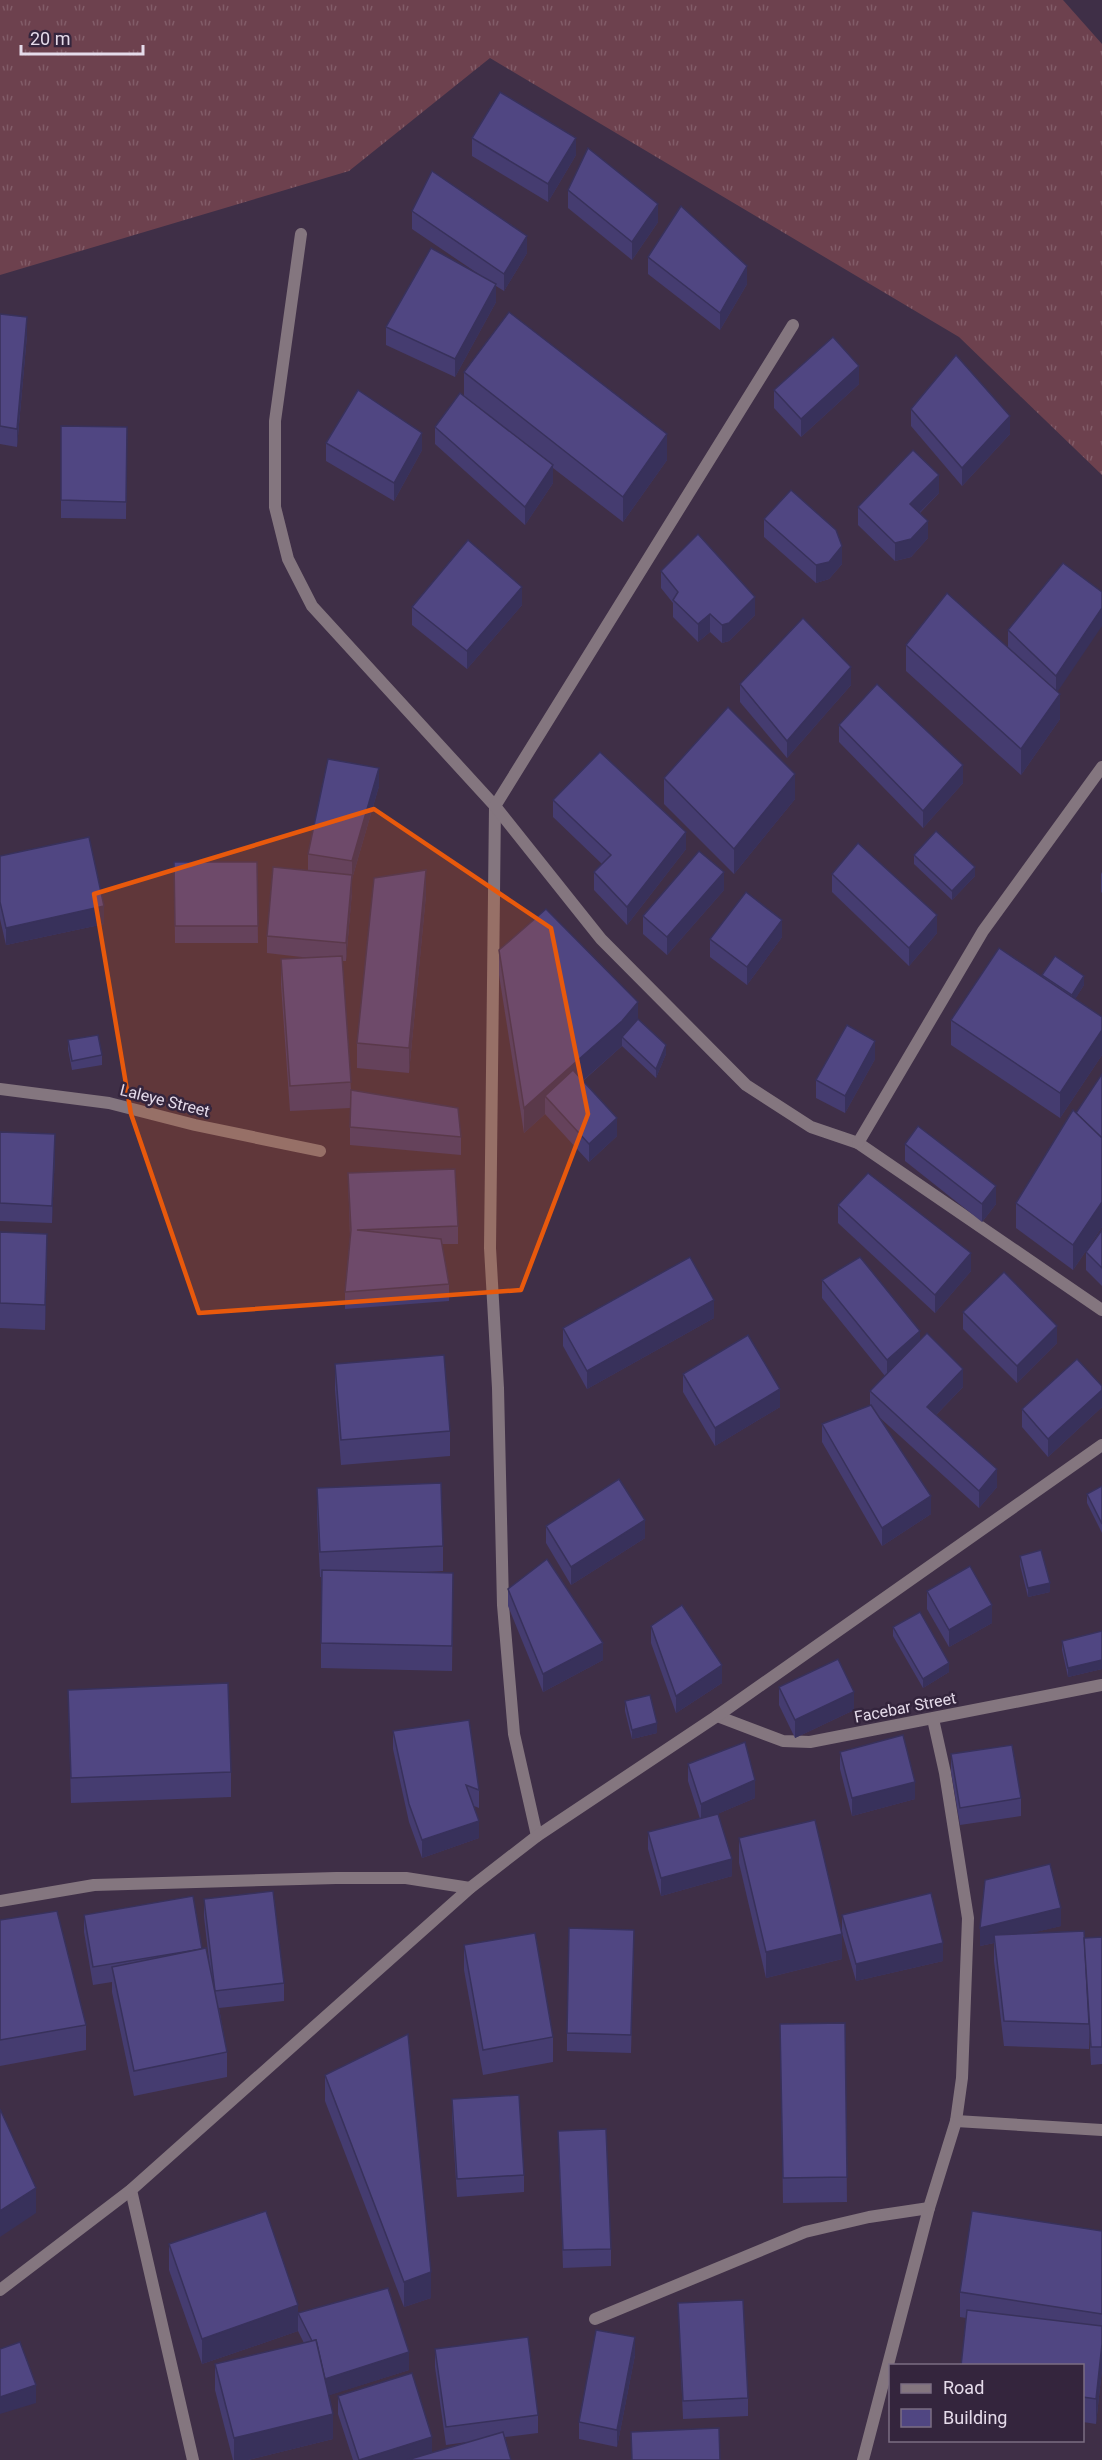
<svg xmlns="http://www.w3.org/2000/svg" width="1102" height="2460" font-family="Roboto,sans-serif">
	<defs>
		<pattern id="grass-tufts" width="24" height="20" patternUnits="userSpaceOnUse" patternTransform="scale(1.5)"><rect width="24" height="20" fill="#6d414e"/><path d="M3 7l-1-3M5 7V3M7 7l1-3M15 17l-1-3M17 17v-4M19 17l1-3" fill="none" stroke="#825c68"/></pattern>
	</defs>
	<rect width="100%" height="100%" fill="#3f2f47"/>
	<!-- grass -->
	<polygon fill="url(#grass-tufts)" points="0,0 1063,0 1102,44 1102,475 959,337 490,58 349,171 0,275"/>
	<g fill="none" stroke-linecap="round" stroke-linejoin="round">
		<!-- minor -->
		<g stroke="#84767f" stroke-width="12">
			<polyline points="301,234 275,421 275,507 288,559 312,606 495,806 490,1248 498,1388 503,1605 514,1734 537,1836"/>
			<polyline points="793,325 495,806 601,939 746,1085 811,1127 858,1143 1102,1310"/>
			<polyline points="0,1089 109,1103 195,1125 320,1151"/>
			<polyline points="858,1143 983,931 1102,767"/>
			<polyline points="717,1716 783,1741 810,1742 1102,1685"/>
			<polyline points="0,1901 94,1885 336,1878 406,1878 470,1888"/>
			<polyline points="956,2121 1102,2130"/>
			<polyline points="131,2190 193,2460"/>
			<polyline points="0,2290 131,2190 470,1888 537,1836 717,1716 1102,1445"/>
			<polyline points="595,2319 805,2232 869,2217 929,2208"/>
			<polyline points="863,2460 929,2208 956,2121 962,2078 968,1918 945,1773 933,1719"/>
		</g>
	</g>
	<!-- wall -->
	<g fill="#453c70">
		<polygon points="472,138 576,155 548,202 472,156"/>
		<polygon points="568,190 658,222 632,260 568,208"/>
		<polygon points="412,211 527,253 504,291 496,286 496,302 455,377 386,345 386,327 480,275 412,229"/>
		<polygon points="648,257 747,284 720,330 648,274"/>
		<polygon points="0,314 27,335 17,447 0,444"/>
		<polygon points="464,372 667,460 623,522 553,468 553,483 525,525 435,444 435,427 464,396"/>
		<polygon points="859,384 801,437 774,408 774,390"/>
		<polygon points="911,409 1010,434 962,486 911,426"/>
		<polygon points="61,426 127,427 126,519 61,518"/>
		<polygon points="326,443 422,450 394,501 326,461"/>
		<polygon points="939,493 920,513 928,538 911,557 895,561 858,525 858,507"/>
		<polygon points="764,519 842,564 829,579 816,583 764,537"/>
		<polygon points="1063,563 1058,692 1060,719 1021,775 906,671 906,645 1008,647 1008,630"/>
		<polygon points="661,571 755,615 729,641 722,643 710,632 698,642 673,617 673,603 661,588"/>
		<polygon points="522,605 467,669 412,625 412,607"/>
		<polygon points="740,684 851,685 787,758 740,702"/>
		<polygon points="839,725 963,783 923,828 839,742"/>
		<polygon points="664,778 795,799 734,874 664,804"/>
		<polygon points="379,786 352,879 352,892 346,961 342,961 351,1090 461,1137 461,1155 350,1145 350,1108 290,1111 281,985 281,959 310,958 267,953 267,936 308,871 308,854"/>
		<polygon points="553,800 686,849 627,925 594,890 594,872 602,864 553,817"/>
		<polygon points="914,855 975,876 952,900 914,864"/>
		<polygon points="0,856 104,924 6,945 0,919"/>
		<polygon points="174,862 257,862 258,943 175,943"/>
		<polygon points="1102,872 1102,893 1101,892 1101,874"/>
		<polygon points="832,874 937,933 909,966 832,892"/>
		<polygon points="724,890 667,955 643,934 643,916"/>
		<polygon points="426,895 409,1073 357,1068 357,1043"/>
		<polygon points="782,937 747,985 710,957 710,939"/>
		<polygon points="499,950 638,1019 666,1054 656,1078 622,1046 583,1081 617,1136 589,1162 545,1114 524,1133 499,975"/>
		<polygon points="1042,975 1084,985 1075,999 1102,1017 1102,1055 1060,1118 951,1045 951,1020 1042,977"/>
		<polygon points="68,1040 102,1055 102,1065 72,1070 68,1049"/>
		<polygon points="875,1059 845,1113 816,1098 816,1080"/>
		<polygon points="1102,1074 1102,1227 1073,1270 1016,1228 1016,1203"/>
		<polygon points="0,1132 55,1152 52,1223 0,1221"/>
		<polygon points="905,1144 996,1204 982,1222 905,1161"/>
		<polygon points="348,1173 458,1226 458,1244 442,1244 449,1284 449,1301 345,1309 345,1292 350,1237"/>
		<polygon points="838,1205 971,1271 935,1313 838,1223"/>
		<polygon points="1102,1230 1102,1286 1086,1270 1086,1252"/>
		<polygon points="0,1232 47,1259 45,1330 0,1328"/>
		<polygon points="822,1280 920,1340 963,1387 936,1415 997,1487 979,1508 878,1416 931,1514 882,1546 822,1442 822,1424 870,1406 870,1391 885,1376 822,1298"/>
		<polygon points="963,1312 1057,1343 1017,1383 963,1329"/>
		<polygon points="714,1318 587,1389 563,1346 563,1328"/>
		<polygon points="335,1364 450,1431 450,1456 341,1465 335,1390"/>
		<polygon points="683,1374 780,1407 715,1446 683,1392"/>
		<polygon points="1102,1386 1102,1407 1048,1457 1022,1427 1022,1409"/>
		<polygon points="1102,1486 1102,1533 1087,1503 1087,1494"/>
		<polygon points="317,1488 443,1546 443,1571 424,1572 453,1598 452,1671 321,1668 321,1577 320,1577 317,1514"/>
		<polygon points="546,1526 645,1538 571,1585 546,1543"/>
		<polygon points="1020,1556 1050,1592 1028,1597 1020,1565"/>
		<polygon points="508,1589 603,1660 543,1692 508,1606"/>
		<polygon points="927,1591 992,1623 949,1647 927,1609"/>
		<polygon points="651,1626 722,1683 676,1713 651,1643"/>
		<polygon points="893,1627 949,1672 923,1688 893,1636"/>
		<polygon points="1102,1631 1102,1669 1068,1677 1062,1650 1062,1641"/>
		<polygon points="779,1687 854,1710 795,1738 779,1705"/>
		<polygon points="68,1690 231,1772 231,1797 71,1803"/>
		<polygon points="625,1701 657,1733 632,1739 625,1711"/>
		<polygon points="393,1731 479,1790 479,1808 474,1806 479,1838 422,1858 409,1822 393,1749"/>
		<polygon points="840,1752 915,1799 852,1816 840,1769"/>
		<polygon points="951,1754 1021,1798 1021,1816 960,1825 951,1772"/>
		<polygon points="688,1764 755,1798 715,1815 732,1876 661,1896 648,1849 648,1832 700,1819 688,1781"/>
		<polygon points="739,1838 842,1959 766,1978 739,1863"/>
		<polygon points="204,1899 284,1983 284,2001 219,2008 227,2052 227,2077 134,2096 112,1992 112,1982 93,1985 84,1932 84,1915 202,1949 209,1960 204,1917"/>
		<polygon points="842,1915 943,1961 856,1981 842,1933"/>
		<polygon points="0,1920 86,2025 86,2050 0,2066"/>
		<polygon points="1061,1926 1030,1933 1084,1938 1102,1937 1102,2064 1091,2065 1089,2030 1089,2049 1004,2046 994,1961 994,1943 980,1946 980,1928"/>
		<polygon points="464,1945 553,2037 553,2062 483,2075 464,1970"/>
		<polygon points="634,1947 631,2053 567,2051 567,2033"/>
		<polygon points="845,2023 847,2202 783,2203 780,2024"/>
		<polygon points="325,2075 431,2298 404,2307 325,2101"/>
		<polygon points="452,2099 524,2175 524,2192 457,2197 452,2116"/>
		<polygon points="558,2131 611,2249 611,2266 563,2268"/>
		<polygon points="1102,2231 1102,2369 1096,2424 1083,2422 1083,2366 966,2318 960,2317 960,2292"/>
		<polygon points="169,2244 298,2331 202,2364 169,2270"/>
		<polygon points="678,2303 748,2398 748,2416 683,2419"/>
		<polygon points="298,2313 409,2370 329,2395 333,2439 248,2460 233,2460 215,2390 215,2364 304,2343 298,2331"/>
		<polygon points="435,2349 538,2415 538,2433 505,2437 511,2460 353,2460 338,2414 338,2396 432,2453 467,2442 446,2445 435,2367"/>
		<polygon points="635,2355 617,2447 579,2439 579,2422"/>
	</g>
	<!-- shaded-wall -->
	<g fill="#38315b">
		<polygon points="576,138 576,155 548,202 548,184"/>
		<polygon points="658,204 658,222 632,260 632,242"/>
		<polygon points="527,236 527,253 504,291 504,274"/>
		<polygon points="747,266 747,284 720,330 720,313"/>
		<polygon points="496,284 496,302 455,377 455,359"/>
		<polygon points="27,317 27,335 17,447 17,429"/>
		<polygon points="859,366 859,384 801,437 801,419"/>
		<polygon points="1010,416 1010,434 962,486 962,468"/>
		<polygon points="422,433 422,450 394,501 394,483"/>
		<polygon points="667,434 667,460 623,522 623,497"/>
		<polygon points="553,465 553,483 525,525 525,507"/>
		<polygon points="939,475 939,493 910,522 910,504"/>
		<polygon points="928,521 928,538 911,557 895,561 895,543"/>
		<polygon points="842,546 842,564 829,579 816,583 816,565"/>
		<polygon points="522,587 522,605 467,669 467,651"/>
		<polygon points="755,597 755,615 729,641 722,643 722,625"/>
		<polygon points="1102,608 1102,626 1056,694 1056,676"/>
		<polygon points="710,614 710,632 698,642 698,624"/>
		<polygon points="851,667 851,685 787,758 787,741"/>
		<polygon points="1060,694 1060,719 1021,775 1021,749"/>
		<polygon points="963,765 963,783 923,828 923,811"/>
		<polygon points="379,768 379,786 352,879 352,892 346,961 346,943 352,875 352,861"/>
		<polygon points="795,774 795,799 734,874 734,849"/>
		<polygon points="686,832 686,849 627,925 627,907"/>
		<polygon points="975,867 975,876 952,900 952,891"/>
		<polygon points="426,870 426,895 409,1073 409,1048"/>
		<polygon points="724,872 724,890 667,955 667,937"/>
		<polygon points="104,906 104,924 6,945 6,928"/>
		<polygon points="937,915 937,933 909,966 909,948"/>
		<polygon points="782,920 782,937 747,985 747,967"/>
		<polygon points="1084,976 1084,985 1072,1004 1072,995"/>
		<polygon points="638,1002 638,1028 622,1037 622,1046 554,1106 545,1096 545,1114 524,1133 524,1108"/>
		<polygon points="1102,1030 1102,1055 1060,1118 1060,1093"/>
		<polygon points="875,1041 875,1059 845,1113 845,1096"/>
		<polygon points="666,1045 666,1054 656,1078 656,1069"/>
		<polygon points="617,1118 617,1136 589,1162 589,1144"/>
		<polygon points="55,1134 55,1152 52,1223 52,1206"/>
		<polygon points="996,1186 996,1204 982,1222 982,1204"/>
		<polygon points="1102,1202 1102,1227 1073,1270 1073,1245"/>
		<polygon points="47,1234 47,1259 45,1330 45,1305"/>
		<polygon points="971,1253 971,1271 935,1313 935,1295"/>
		<polygon points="714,1300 714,1318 587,1389 587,1371"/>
		<polygon points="1057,1326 1057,1343 1017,1383 1017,1366"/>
		<polygon points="920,1331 920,1349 887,1378 887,1360"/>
		<polygon points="963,1369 963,1387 927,1424 927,1407"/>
		<polygon points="780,1389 780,1407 715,1446 715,1428"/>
		<polygon points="1102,1390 1102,1407 1048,1457 1048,1439"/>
		<polygon points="997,1469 997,1487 979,1508 979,1491"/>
		<polygon points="931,1496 931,1514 882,1546 882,1528"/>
		<polygon points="645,1520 645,1538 571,1585 571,1567"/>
		<polygon points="1050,1583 1050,1592 1028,1597 1028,1588"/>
		<polygon points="992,1605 992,1623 949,1647 949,1630"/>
		<polygon points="603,1643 603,1660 543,1692 543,1674"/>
		<polygon points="1102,1660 1102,1669 1068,1677 1068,1668"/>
		<polygon points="949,1663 949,1672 923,1688 923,1679"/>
		<polygon points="722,1665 722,1683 676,1713 676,1696"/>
		<polygon points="854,1692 854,1710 795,1738 795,1720"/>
		<polygon points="657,1723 657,1733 632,1739 632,1730"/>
		<polygon points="755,1780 755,1798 701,1821 701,1804"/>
		<polygon points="915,1782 915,1799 852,1816 852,1798"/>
		<polygon points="479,1821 479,1838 422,1858 422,1840"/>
		<polygon points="732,1859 732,1876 661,1896 661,1878"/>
		<polygon points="1061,1908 1061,1926 995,1942 994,1935 994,1943 980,1946 980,1928"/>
		<polygon points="842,1934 842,1959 766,1978 766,1952"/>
		<polygon points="943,1943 943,1961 856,1981 856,1964"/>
		<polygon points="36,2188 36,2213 0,2237 0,2211"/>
		<polygon points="431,2272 431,2298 404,2307 404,2282"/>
		<polygon points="298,2305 298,2331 202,2364 202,2339"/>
		<polygon points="635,2337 635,2355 617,2447 617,2430"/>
		<polygon points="1102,2344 1102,2369 1096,2424 1096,2399"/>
		<polygon points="409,2352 409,2370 324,2397 324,2379"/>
		<polygon points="36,2385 36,2403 0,2414 0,2397"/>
		<polygon points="333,2414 333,2439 248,2460 234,2460 234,2438"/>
		<polygon points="432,2437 432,2455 414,2460 359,2460"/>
	</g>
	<!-- building -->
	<g fill="#504682" stroke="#38315b" stroke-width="1.5">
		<polygon points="500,92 576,138 548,184 472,138"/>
		<polygon points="588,148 658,204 632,242 568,190"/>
		<polygon points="432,171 527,236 504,274 412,211"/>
		<polygon points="681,206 747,266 720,313 648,257"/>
		<polygon points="431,248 496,284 455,359 386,327"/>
		<polygon points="509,312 667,434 623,497 464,372"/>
		<polygon points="0,314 27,317 17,429 0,426"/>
		<polygon points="833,337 859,366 801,419 774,390"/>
		<polygon points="956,355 1010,416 962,468 911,409"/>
		<polygon points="358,390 422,433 394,483 326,443"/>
		<polygon points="460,393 553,465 525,507 435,427"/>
		<polygon points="61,426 127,427 126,502 61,500"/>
		<polygon points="913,450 939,475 910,504 928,521 911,539 895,543 858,507"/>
		<polygon points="791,490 836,530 842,546 829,562 816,565 764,519"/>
		<polygon points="698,534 755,597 729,623 722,625 710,614 698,624 673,600 678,592 661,571"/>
		<polygon points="468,540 522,587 467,651 412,607"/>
		<polygon points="1063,563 1102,592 1102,608 1056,676 1008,630"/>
		<polygon points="947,593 1060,694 1021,749 906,645"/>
		<polygon points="803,618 851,667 787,741 740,684"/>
		<polygon points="877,684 963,765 923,811 839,725"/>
		<polygon points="728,707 795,774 734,849 664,778"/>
		<polygon points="600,752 686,832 627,907 594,872 611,855 553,800"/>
		<polygon points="328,759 379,768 352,861 308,854"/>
		<polygon points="936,831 975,867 952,891 914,855"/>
		<polygon points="89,837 104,906 6,928 0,902 0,856"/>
		<polygon points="858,843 937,915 909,948 832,874"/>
		<polygon points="699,851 724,872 667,937 643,916"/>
		<polygon points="174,862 257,862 258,926 175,926"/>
		<polygon points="273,867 352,875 346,943 267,936"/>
		<polygon points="426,870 409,1048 357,1043 374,878"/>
		<polygon points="746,892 782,920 747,967 710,939"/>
		<polygon points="546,909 638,1002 622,1021 524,1108 499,950"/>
		<polygon points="999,948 1102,1017 1102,1030 1060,1093 951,1020"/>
		<polygon points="342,956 351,1082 290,1086 281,959"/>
		<polygon points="1055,956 1084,976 1072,995 1042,975"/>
		<polygon points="638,1019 666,1045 656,1069 622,1037"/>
		<polygon points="847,1025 875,1041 845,1096 816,1080"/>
		<polygon points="98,1035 102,1055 72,1061 68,1040"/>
		<polygon points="573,1070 617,1118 589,1144 545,1096"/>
		<polygon points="1102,1074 1102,1138 1076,1113"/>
		<polygon points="351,1090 458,1108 461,1137 350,1127"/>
		<polygon points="1073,1110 1102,1138 1102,1202 1073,1245 1016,1203"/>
		<polygon points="918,1126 996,1186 982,1204 905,1144"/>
		<polygon points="0,1132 55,1134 52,1206 0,1203"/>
		<polygon points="455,1169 458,1226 357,1230 441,1239 449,1284 345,1292 351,1230 348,1173"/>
		<polygon points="868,1173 971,1253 935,1295 838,1205"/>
		<polygon points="1102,1230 1102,1268 1086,1252"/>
		<polygon points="0,1232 47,1234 45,1305 0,1303"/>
		<polygon points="690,1257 714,1300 587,1371 563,1328"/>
		<polygon points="860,1257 920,1331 887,1360 822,1280"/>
		<polygon points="1004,1272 1057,1326 1017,1366 963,1312"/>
		<polygon points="927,1333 963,1369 927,1407 997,1469 979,1491 870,1391"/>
		<polygon points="748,1335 780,1389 715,1428 683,1374"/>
		<polygon points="444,1355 450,1431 341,1440 335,1364"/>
		<polygon points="1077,1359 1102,1386 1102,1390 1048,1439 1022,1409"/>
		<polygon points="871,1405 931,1496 882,1528 822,1424"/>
		<polygon points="619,1479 645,1520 571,1567 546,1526"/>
		<polygon points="441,1483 443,1546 320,1552 317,1488"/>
		<polygon points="1102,1486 1102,1524 1087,1494"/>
		<polygon points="1041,1550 1050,1583 1028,1588 1020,1556"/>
		<polygon points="547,1559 603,1643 543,1674 508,1589"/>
		<polygon points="970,1566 992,1605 949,1630 927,1591"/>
		<polygon points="322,1570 453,1573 452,1646 321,1643"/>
		<polygon points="682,1605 722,1665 676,1696 651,1626"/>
		<polygon points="920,1612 949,1663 923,1679 893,1627"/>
		<polygon points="1102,1631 1102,1660 1068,1668 1062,1641"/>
		<polygon points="838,1659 854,1692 795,1720 779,1687"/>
		<polygon points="228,1683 231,1772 71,1778 68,1690"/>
		<polygon points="650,1695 657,1723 632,1730 625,1701"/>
		<polygon points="469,1720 479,1790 466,1785 479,1821 422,1840 409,1804 393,1731"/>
		<polygon points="903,1735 915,1782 852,1798 840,1752"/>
		<polygon points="745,1742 755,1780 701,1804 688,1764"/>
		<polygon points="1012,1745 1021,1798 960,1808 951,1754"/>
		<polygon points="718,1814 732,1859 661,1878 648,1832"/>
		<polygon points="815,1820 842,1934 766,1952 739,1838"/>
		<polygon points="1050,1864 1061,1908 980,1928 985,1880"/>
		<polygon points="273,1891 284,1983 215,1991 204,1899"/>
		<polygon points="931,1893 943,1943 856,1964 842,1915"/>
		<polygon points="193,1896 202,1949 93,1967 84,1915"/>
		<polygon points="57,1911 86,2025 0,2040 0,1920"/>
		<polygon points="569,1928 634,1930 631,2035 567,2033"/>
		<polygon points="1084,1931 1089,2024 1004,2021 994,1935"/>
		<polygon points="535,1933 553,2037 483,2050 464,1945"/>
		<polygon points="1102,1937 1102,2047 1091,2047 1084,1938"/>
		<polygon points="206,1948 227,2052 134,2071 112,1967"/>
		<polygon points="845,2023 847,2177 783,2178 780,2024"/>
		<polygon points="408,2034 431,2272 404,2282 325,2075"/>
		<polygon points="519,2095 524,2175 457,2179 452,2099"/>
		<polygon points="0,2109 36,2188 0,2211"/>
		<polygon points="606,2129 611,2249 563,2250 558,2131"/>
		<polygon points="266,2211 298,2305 202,2339 169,2244"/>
		<polygon points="972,2211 1102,2231 1102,2314 960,2292"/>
		<polygon points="388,2288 409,2352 325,2379 316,2340 312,2341 298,2313"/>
		<polygon points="743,2300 748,2398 683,2401 678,2303"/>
		<polygon points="967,2310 1102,2326 1102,2344 1096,2399 1083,2397 1083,2366 961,2366"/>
		<polygon points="596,2330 635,2337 617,2430 579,2422"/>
		<polygon points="528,2337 538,2415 446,2427 435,2349"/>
		<polygon points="316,2340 333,2414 234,2438 215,2364"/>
		<polygon points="20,2342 36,2385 0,2397 0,2349"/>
		<polygon points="412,2373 432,2437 359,2460 338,2396"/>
		<polygon points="719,2428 720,2460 632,2460 631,2432"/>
		<polygon points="503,2432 511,2460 407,2460"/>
	</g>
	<!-- marked area -->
	<path fill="#e8590c" fill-opacity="0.2" stroke="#e8590c" stroke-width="4.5" stroke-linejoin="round" d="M 374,809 L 551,928 L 588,1114 L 521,1290 L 199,1313 L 131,1114 L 94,894 Z"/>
	<g text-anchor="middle" stroke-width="5" stroke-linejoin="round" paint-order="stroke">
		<!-- street labels -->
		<g font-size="16" fill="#e5dbea" stroke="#34253d">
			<text transform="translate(165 1100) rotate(14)" y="6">Laleye Street</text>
			<text transform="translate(905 1707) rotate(-11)" y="6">Facebar Street</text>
		</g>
	</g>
	<!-- legend -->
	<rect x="889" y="2364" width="195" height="78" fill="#34253d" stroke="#7b6e82" stroke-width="1.5"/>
	<rect x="901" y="2384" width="30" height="9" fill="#84767f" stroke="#7b6e82" stroke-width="1.5"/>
	<text x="943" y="2394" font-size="18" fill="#e5dbea">Road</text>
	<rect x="901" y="2409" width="30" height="18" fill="#504682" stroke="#7b6e82" stroke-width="1.5"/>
	<text x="943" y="2424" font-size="18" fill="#e5dbea">Building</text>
	<!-- scale -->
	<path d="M21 45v9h122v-9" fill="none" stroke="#e5dbea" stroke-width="3"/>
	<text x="30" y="45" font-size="18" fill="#e5dbea" stroke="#34253d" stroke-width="4.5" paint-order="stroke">20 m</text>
</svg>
